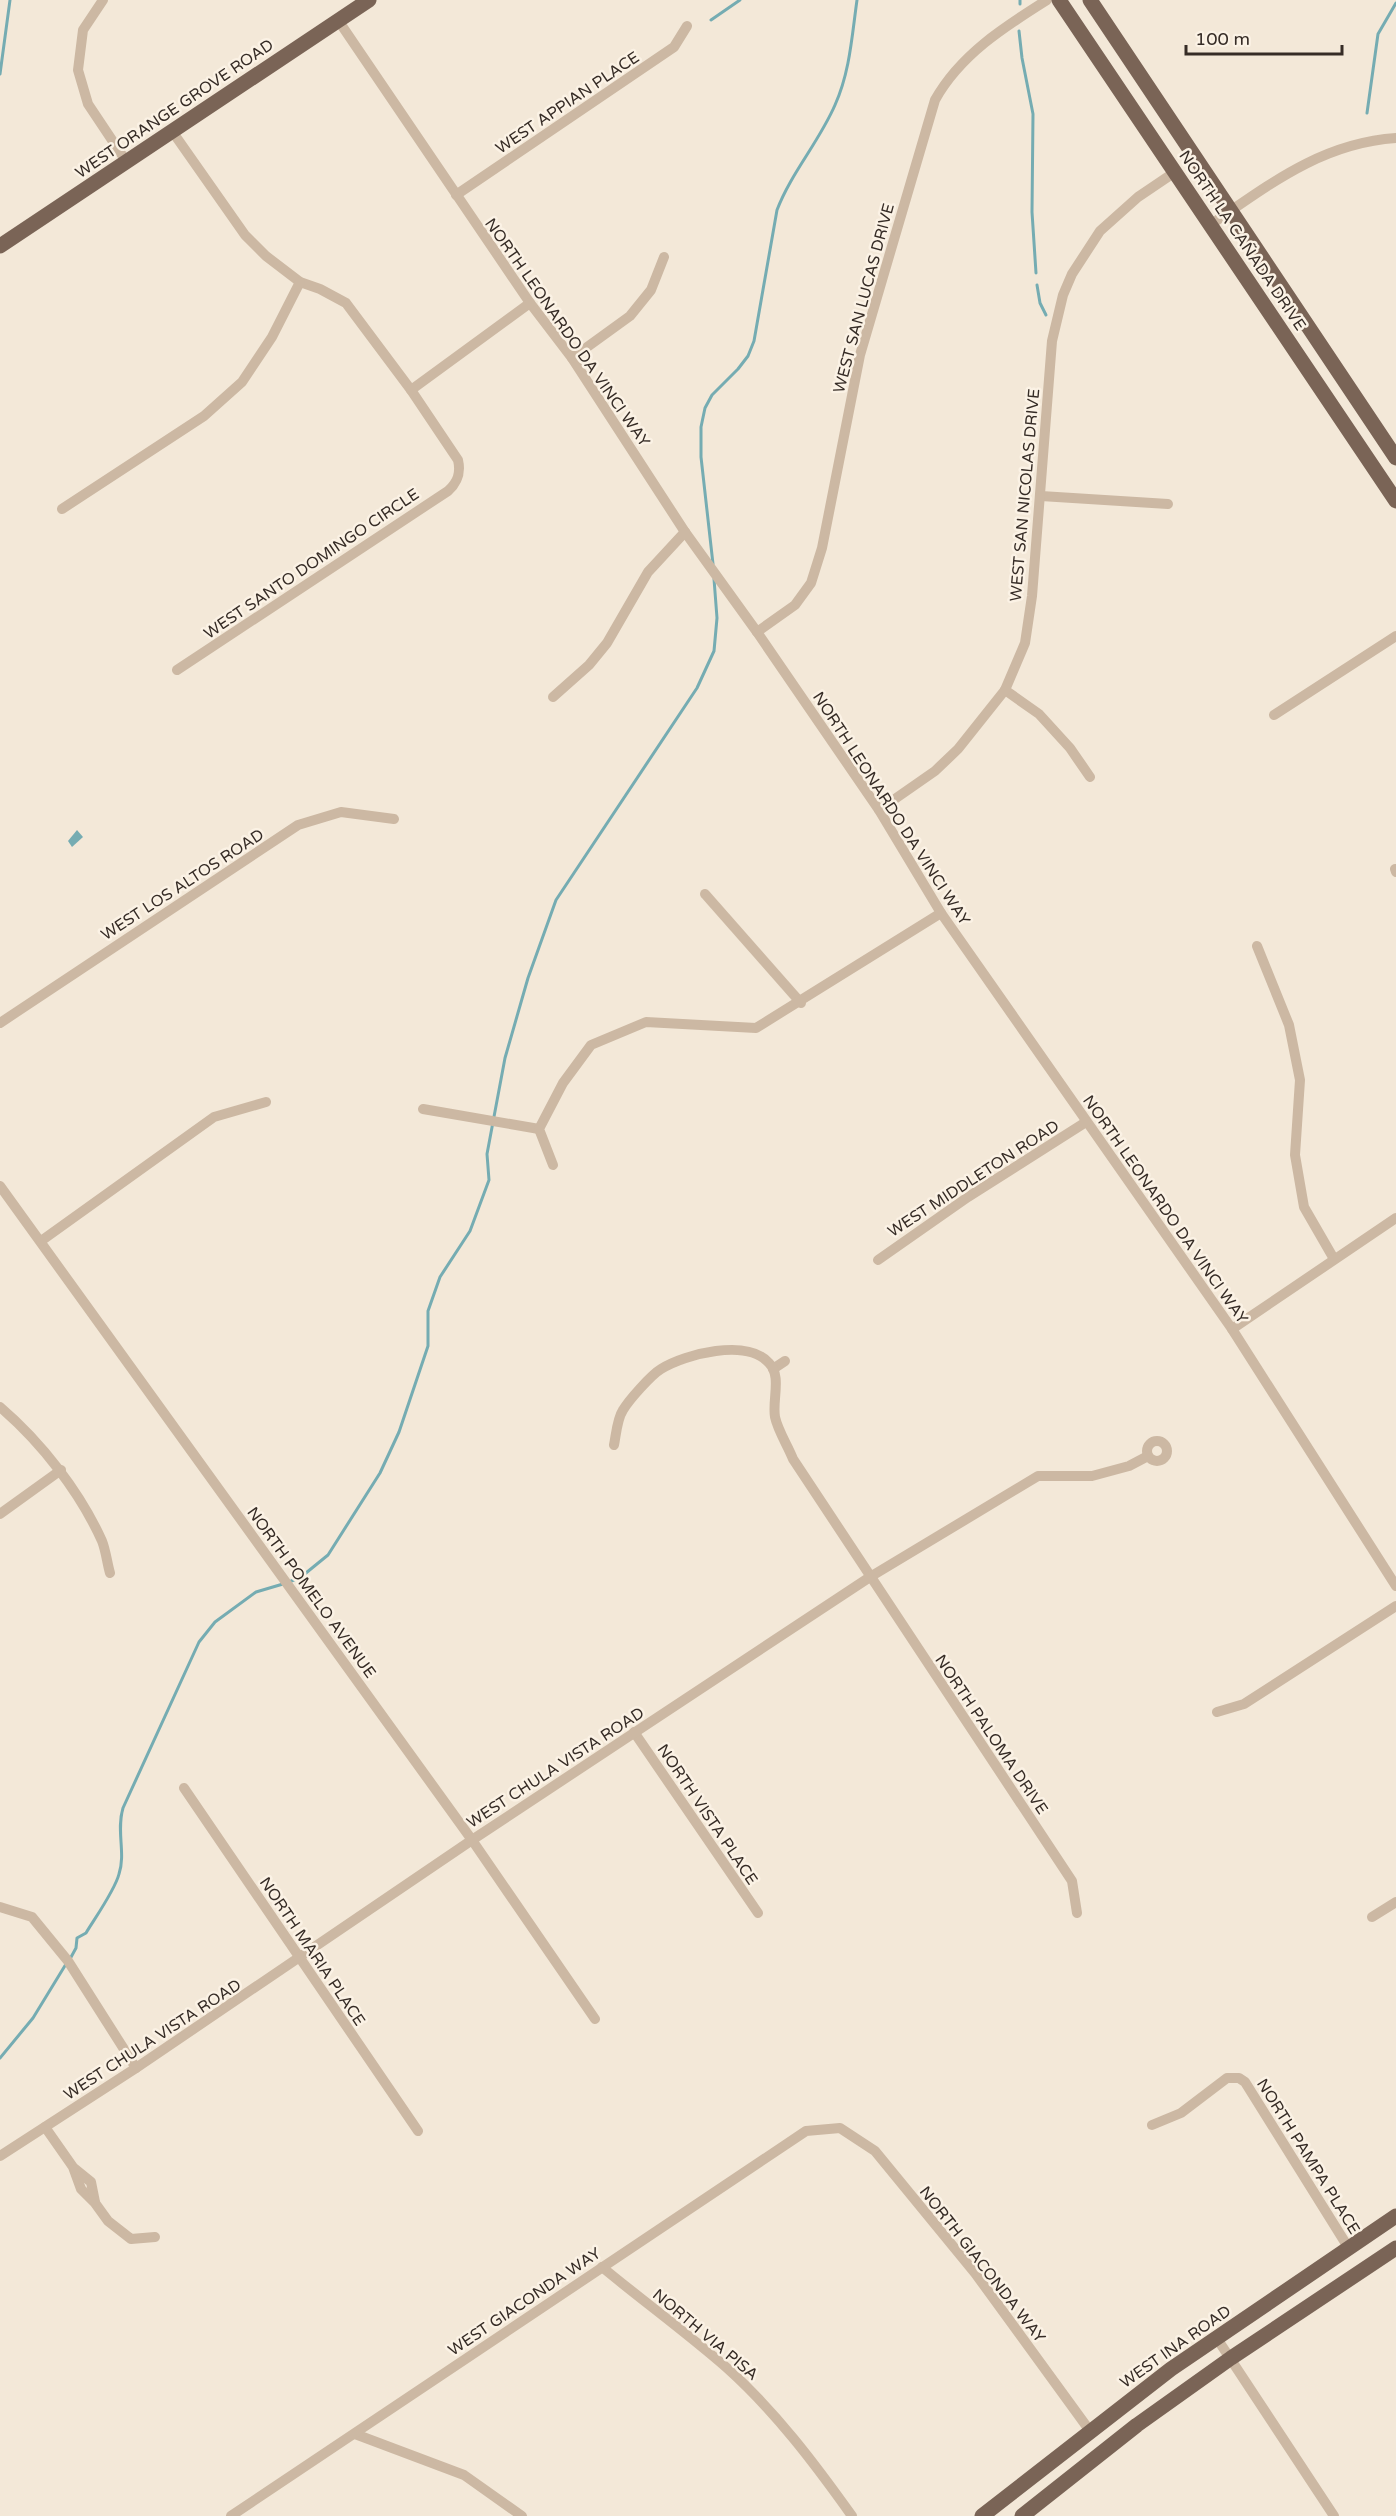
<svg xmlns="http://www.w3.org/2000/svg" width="1396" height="2516" font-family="'Varela Round',sans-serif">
	<rect width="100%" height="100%" fill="#f3e8d8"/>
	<!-- water -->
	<polygon fill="#75acb2" points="77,830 83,837 72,847 68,841"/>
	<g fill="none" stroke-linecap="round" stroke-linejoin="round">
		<!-- stream -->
		<g stroke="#75acb2" stroke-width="3">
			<polyline points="1020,0 1020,4"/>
			<polyline points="711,20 740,0"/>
			<polyline points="1019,31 1022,58 1033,114 1032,212 1036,273"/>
			<polyline points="0,74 10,0"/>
			<polyline points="1367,113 1378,34 1396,3"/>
			<polyline points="1037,285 1040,303 1046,315"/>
			<path d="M 713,564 L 701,457 L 701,427 L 705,408 L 712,395 L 738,369 L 748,356 L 754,341 L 777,210 C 791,173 819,142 835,105 C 850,72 852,35 857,0"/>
			<polyline points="289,1582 301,1577 328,1555 380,1473 399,1432 428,1346 428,1311 440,1277 470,1231 489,1180 487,1154 505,1058 528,978 556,900 697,688 714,651 717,618 714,579"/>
			<path d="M 70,1959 L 76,1948 L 77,1938 L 86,1933 C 95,1918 115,1890 119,1874 C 126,1853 116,1831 123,1808 L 199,1642 L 215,1622 L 256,1592 L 283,1584"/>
			<polyline points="0,2058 33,2018 66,1964"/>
		</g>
		<!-- street -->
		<g stroke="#ccb8a3" stroke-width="10">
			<polyline points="103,0 83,30 78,70 88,104 126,161"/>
			<polyline points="338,20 530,303 572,358 685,532 757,632 879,810 941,913 1232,1329 1396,1586"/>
			<path d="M 172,131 L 245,235 L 266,256 L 300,282 L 320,289 L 346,303 L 411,390 L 458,460 C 461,473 458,482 448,491 L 177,670"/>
			<polyline points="456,195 674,47 687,26"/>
			<path d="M 1210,225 C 1270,184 1322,143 1396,138"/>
			<polyline points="572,358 630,316 651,290 664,257"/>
			<polyline points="411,390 530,303"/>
			<polyline points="1041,496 1168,504"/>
			<polyline points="62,509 204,416 242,382 272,337 300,282"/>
			<path d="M 757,632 L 795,605 L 811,583 L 822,548 L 860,355 L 935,100 C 960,55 1004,27 1047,0"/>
			<polyline points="1005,690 1039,714 1070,748 1090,777"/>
			<polyline points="553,697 589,665 607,643 648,572 685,532"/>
			<polyline points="1274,715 1396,636"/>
			<polyline points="879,810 935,771 958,749 1005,690 1025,643 1032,596 1052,341 1063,295 1072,274 1100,231 1138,197 1175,172"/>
			<polyline points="1395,869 1396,872"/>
			<polyline points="705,894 801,1003"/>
			<polyline points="1257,946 1289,1025 1300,1080 1295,1155 1304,1207 1334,1259"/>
			<polyline points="0,1023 298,825 341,812 394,819"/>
			<polyline points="423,1109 539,1129"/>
			<polyline points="553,1165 539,1129 563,1083 591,1045 646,1022 756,1028 941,913"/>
			<polyline points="0,1186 472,1840 595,2019"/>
			<polyline points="41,1241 214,1117 266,1102"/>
			<polyline points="878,1260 968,1197 1086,1122"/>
			<polyline points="1232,1329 1396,1218"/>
			<polyline points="773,1369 785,1361"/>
			<path d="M 0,1407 C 41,1442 80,1492 102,1541 C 106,1551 107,1563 110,1573"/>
			<circle cx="1157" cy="1451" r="10"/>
			<path d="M 614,1445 C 616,1435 617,1419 623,1410 C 629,1400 651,1375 661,1369 C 685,1354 747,1338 769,1363 C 782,1376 772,1400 775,1417 C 778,1431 788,1446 793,1459 L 1072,1881 L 1077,1913"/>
			<polyline points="0,1514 61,1470"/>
			<polyline points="1217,1712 1244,1704 1396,1606"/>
			<polyline points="634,1732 758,1913"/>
			<polyline points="184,1788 418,2131"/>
			<polyline points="0,1907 32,1917 68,1961 136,2068"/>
			<polyline points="1372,1917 1396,1902"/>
			<polyline points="1152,2125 1181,2113 1227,2078 1239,2078 1245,2082 1348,2247"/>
			<polyline points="45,2127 73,2167 81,2189 95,2203 108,2221 131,2239 155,2237"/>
			<polyline points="0,2156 136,2068 472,1840 870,1577 1038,1476 1092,1476 1129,1466 1148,1456"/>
			<polyline points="75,2169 91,2182 95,2202"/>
			<path d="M 602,2267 C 643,2301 687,2333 727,2368 C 775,2411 815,2464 852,2516"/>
			<polyline points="1216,2337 1334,2516"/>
			<polyline points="355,2434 464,2475 522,2516"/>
			<polyline points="231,2516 806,2131 840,2128 875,2151 975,2273 1090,2431"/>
		</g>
		<!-- primary -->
		<g stroke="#7a6456" stroke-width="15">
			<polyline points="1059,0 1396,501"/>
			<polyline points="1090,0 1396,458"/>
			<polyline points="0,246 369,0"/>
			<polyline points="982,2516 1171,2369 1396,2216"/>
			<polyline points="1022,2516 1137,2425 1231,2358 1396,2248"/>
		</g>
	</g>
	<g text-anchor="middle" stroke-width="5" stroke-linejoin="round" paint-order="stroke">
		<!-- street labels -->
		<g font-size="16" fill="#362c26" stroke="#fbf2e5">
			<text transform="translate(567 102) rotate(-34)" y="6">WEST APPIAN PLACE</text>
			<text transform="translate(174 108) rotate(-34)" y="6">WEST ORANGE GROVE ROAD</text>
			<text transform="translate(1243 240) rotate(56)" y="6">NORTH LA CAÑADA DRIVE</text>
			<text transform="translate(863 298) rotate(-75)" y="6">WEST SAN LUCAS DRIVE</text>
			<text transform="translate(568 332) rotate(55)" y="6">NORTH LEONARDO DA VINCI WAY</text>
			<text transform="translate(1024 495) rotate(-85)" y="6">WEST SAN NICOLAS DRIVE</text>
			<text transform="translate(311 563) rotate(-34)" y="6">WEST SANTO DOMINGO CIRCLE</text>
			<text transform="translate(892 808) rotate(57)" y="6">NORTH LEONARDO DA VINCI WAY</text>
			<text transform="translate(182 884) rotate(-33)" y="6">WEST LOS ALTOS ROAD</text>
			<text transform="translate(973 1178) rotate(-33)" y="6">WEST MIDDLETON ROAD</text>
			<text transform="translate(1166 1209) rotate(55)" y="6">NORTH LEONARDO DA VINCI WAY</text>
			<text transform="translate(312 1592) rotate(54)" y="6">NORTH POMELO AVENUE</text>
			<text transform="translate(992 1734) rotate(56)" y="6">NORTH PALOMA DRIVE</text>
			<text transform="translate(555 1767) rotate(-33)" y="6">WEST CHULA VISTA ROAD</text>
			<text transform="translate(708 1814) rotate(56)" y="6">NORTH VISTA PLACE</text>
			<text transform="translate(313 1951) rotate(56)" y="6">NORTH MARIA PLACE</text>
			<text transform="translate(152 2039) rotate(-33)" y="6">WEST CHULA VISTA ROAD</text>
			<text transform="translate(1309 2156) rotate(58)" y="6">NORTH PAMPA PLACE</text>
			<text transform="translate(983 2264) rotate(52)" y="6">NORTH GIACONDA WAY</text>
			<text transform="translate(524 2301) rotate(-34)" y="6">WEST GIACONDA WAY</text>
			<text transform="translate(706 2334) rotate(40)" y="6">NORTH VIA PISA</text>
			<text transform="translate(1175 2346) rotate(-35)" y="6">WEST INA ROAD</text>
		</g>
	</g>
	<!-- scale -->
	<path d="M1186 45v9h156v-9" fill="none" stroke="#362c26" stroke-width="3"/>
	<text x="1195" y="45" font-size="18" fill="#362c26" stroke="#fbf2e5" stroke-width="4.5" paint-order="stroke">100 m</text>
</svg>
